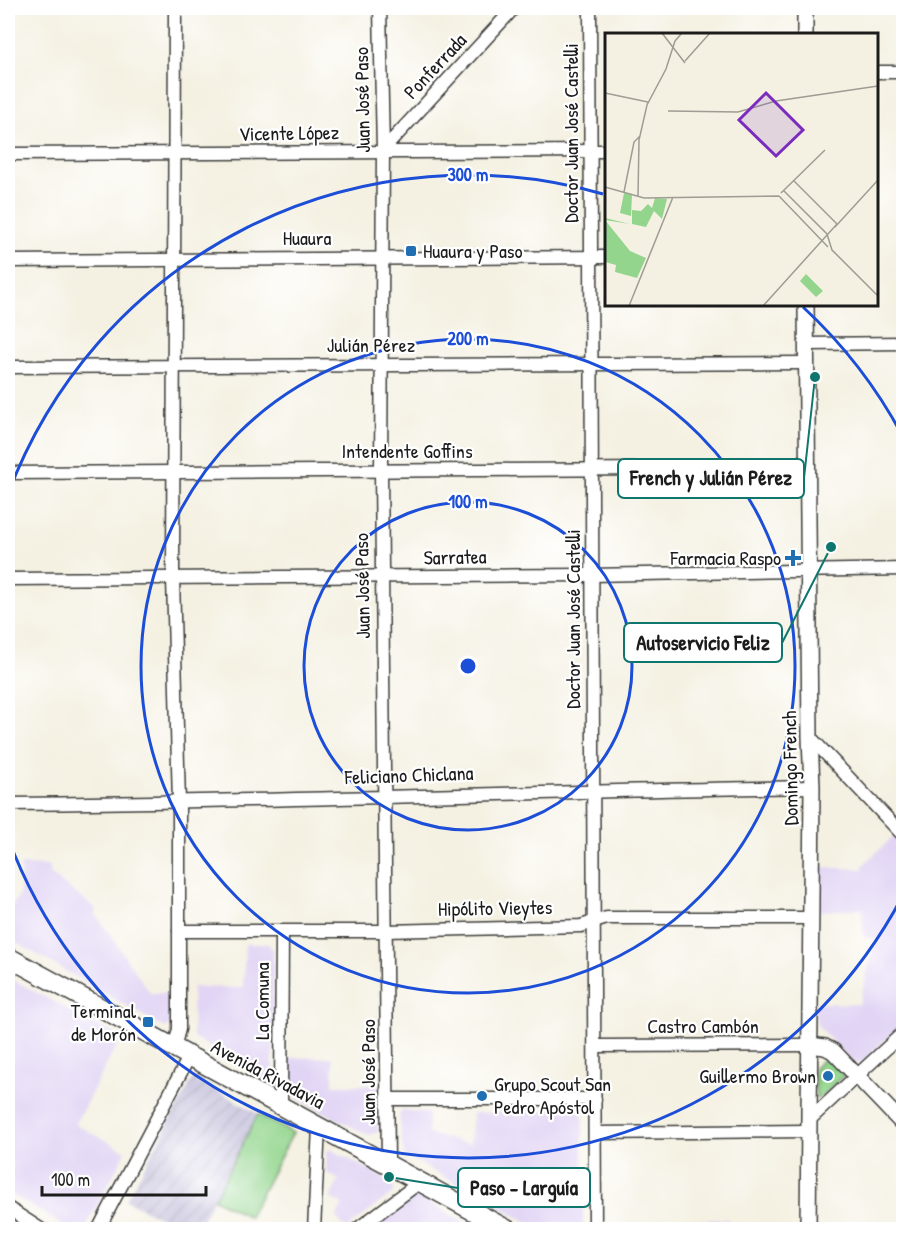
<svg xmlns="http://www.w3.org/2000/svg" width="911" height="1237" font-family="'Patrick Hand',sans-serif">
	<defs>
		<pattern id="industrial-furrows" width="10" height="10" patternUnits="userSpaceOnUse" patternTransform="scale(1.5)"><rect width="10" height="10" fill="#c5c0db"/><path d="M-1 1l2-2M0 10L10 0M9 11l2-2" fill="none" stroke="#a9a4bb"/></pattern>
	</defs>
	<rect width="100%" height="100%" fill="#fff"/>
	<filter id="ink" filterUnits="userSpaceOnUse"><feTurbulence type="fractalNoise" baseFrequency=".0167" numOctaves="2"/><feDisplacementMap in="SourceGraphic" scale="12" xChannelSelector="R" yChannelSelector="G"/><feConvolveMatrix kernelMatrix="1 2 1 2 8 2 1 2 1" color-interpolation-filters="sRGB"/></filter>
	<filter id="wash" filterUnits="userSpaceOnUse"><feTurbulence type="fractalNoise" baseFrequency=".008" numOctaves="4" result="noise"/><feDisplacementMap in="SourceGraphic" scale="24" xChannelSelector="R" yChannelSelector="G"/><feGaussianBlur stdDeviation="1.35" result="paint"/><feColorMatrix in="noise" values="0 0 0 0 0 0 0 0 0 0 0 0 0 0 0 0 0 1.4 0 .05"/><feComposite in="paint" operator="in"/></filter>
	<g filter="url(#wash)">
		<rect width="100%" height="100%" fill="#f4f1e2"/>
		<!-- built -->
		<g fill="#e1d4f4">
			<polygon points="894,836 904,845 903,1023 862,1062 854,1063 817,1025 813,1003 859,1004 876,939 864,937 862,909 815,911 816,867 863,869 863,865"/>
			<polygon points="21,865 49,866 50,874 96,909 95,913 150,993 171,993 171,1025 165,1028 8,938 8,905 13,905 20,893"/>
			<polygon points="245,944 268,944 273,950 273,1079 270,1084 193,1037 192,987 243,988"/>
			<polygon points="8,977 121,1038 75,1124 126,1151 85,1229 69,1229 8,1192"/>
			<polygon points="333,1057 333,1085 379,1085 378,1132 368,1135 296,1098 289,1091 290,1058"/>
			<polygon points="403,1110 428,1113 428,1134 470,1144 473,1113 578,1110 583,1116 583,1229 540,1229 404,1155 399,1115"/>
			<polygon points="330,1149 390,1181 394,1188 394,1192 346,1229 336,1217 343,1205 330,1198 339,1180 326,1172 327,1152"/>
			<polygon points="417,1196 476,1229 477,1229 369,1229"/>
			<polygon points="728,1219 728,1229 668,1229 672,1221"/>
		</g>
		<!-- industrial -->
		<polygon fill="url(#industrial-furrows)" points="194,1077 258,1114 197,1229 182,1229 126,1200"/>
		<!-- park -->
		<g fill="#93d58d" stroke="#587854" stroke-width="1.5">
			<polygon points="824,1059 831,1060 844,1075 819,1099 816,1098 814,1068"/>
			<polygon points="258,1114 293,1133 249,1217 214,1199"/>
		</g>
	</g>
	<g filter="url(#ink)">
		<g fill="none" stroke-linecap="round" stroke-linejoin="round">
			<defs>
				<g id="minor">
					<polyline points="380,8 383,150 381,470 388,1164"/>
					<polyline points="590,8 595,1230"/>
					<polyline points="876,72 904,72"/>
					<polyline points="383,150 514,8"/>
					<polyline points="8,154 606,151"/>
					<polyline points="8,261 606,257"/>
					<polyline points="807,344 904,343"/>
					<polyline points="8,367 807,363"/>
					<polyline points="8,473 807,468"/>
					<polyline points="8,579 591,575 904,569"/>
					<polyline points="810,737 904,836"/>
					<path d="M 8,804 C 276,802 544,791 812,787"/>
					<polyline points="179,931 386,931 581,926 607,918 811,918"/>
					<polyline points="595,1046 810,1045"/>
					<polyline points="174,1048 179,1029 179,803 173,578 175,8"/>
					<polyline points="388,1099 595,1099"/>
					<polyline points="281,1107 282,932"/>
					<polyline points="808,1121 904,1032"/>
					<polyline points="595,1133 809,1131"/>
					<polyline points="8,1208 42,1230"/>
					<polyline points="98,1230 189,1057"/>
					<polyline points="314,1230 319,1127"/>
					<polyline points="356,1230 420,1182"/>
				</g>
				<g id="tertiary">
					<polyline points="805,8 805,34"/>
					<polyline points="806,304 810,737 812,787 808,1230"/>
					<polyline points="810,1045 825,1047 833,1051 904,1125"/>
				</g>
				<polyline id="primary" points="8,957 508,1230"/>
			</defs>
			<!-- minor casing -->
			<use href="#minor" stroke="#3c3c3a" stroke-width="15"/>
			<!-- tertiary casing -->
			<use href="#tertiary" stroke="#3c3c3a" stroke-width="18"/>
			<!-- primary casing -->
			<use href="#primary" stroke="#3c3c3a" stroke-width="21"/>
			<!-- minor -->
			<use href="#minor" stroke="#fff" stroke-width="12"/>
			<!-- tertiary -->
			<use href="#tertiary" stroke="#fff" stroke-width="15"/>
			<!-- primary -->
			<use href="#primary" stroke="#fff" stroke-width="18"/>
		</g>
	</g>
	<!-- distance rings -->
	<g fill="none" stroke="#1d4ed8" stroke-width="3">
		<circle cx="468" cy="666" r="164"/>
		<circle cx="468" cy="666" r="327"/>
		<path d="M902 897A491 491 0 0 1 8 838M8 494A491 491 0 0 1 603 194M803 307A491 491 0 0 1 902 435"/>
	</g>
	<!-- markers -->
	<g fill="#1f6fb2" stroke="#fff" stroke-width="2">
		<rect x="405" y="245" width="12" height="12" rx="3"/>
		<path d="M790 549h6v6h6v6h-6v6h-6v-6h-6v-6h6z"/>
		<rect x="142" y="1016" width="12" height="12" rx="3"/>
		<circle cx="828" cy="1076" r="6"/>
		<circle cx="482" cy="1096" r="6"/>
	</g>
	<g text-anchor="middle" stroke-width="4.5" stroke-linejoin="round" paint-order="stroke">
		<!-- street labels -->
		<g font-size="20" fill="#1c1c1c" stroke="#fff">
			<text transform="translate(435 66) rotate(-47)" y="7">Ponferrada</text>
			<text transform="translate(362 100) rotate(-91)" y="7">Juan José Paso</text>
			<text transform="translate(289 133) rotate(-1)" y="7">Vicente López</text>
			<text transform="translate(571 133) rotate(-90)" y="7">Doctor Juan José Castelli</text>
			<text x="307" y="245">Huaura</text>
			<text x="371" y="352">Julián Pérez</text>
			<text x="407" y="458">Intendente Goffins</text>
			<text transform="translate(455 557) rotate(-1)" y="7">Sarratea</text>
			<text transform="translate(362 586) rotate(-91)" y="7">Juan José Paso</text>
			<text transform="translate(573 619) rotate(-90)" y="7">Doctor Juan José Castelli</text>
			<text transform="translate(790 768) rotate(-91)" y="7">Domingo French</text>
			<text transform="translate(409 775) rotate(-2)" y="7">Feliciano Chiclana</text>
			<text transform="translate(495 908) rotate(-1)" y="7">Hipólito Vieytes</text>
			<text transform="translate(262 1001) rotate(-90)" y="7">La Comuna</text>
			<text x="703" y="1033">Castro Cambón</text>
			<text transform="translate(368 1072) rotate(-90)" y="7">Juan José Paso</text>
			<text transform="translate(268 1074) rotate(28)" y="7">Avenida Rivadavia</text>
		</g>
		<!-- poi labels -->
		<g font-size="20" fill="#1c1c1c" stroke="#fff" text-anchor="end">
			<text x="423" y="258" text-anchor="start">Huaura y Paso</text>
			<text x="781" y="565">Farmacia Raspo</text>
			<text x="136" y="1018">Terminal<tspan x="136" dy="23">de Morón</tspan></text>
			<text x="816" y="1083">Guillermo Brown</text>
			<text x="494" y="1091" text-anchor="start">Grupo Scout San<tspan x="494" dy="23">Pedro Apóstol</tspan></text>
		</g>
	</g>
	<!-- overview -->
	<g transform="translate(605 33)">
		<rect width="273" height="273" fill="#f4f1e2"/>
		<path d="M 50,165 L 62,166 L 57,186 L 49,178 L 41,194 L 27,191 L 27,177 L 36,178 L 43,171 L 47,175 Z" fill="#93d58d"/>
		<path d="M 19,160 L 27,162 L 26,183 L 15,180 ZM 0,185 L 25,191 L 0,187 L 25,218 L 41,225 L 32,245 L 10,239 L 11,232 L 0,229 ZM 201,241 L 218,258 L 211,264 L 195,248 Z" fill="#93d58d"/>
		<path fill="none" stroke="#9e9c93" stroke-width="1.5" d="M 57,0 L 80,30M 80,28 L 105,0M 0,60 L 43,69 L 42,72M 63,78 L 133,79 L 171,68 L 273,53M 189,148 L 232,191M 0,154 L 39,165 L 174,163M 179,158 L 222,201 L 227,217 L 273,263M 19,159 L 29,109 L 35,103M 176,160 L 220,117M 33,163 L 34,107 L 42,72 L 61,36 L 70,8 L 77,0M 174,163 L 223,214M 230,194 L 273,147M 24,273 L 68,164M 158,273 L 232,191"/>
		<path fill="#7b2cbf" fill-opacity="0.15" stroke="#7b2cbf" stroke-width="3" d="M 161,60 L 198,97 L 171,123 L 134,87 Z"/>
		<rect width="273" height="273" fill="none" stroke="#1c1c1c" stroke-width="3"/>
	</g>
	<circle cx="468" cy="666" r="9" fill="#1d4ed8" stroke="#fff" stroke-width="3"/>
	<g font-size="18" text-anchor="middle" font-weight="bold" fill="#1d4ed8" stroke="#fff" stroke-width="4.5" stroke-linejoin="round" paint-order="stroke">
		<text x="468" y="181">300 m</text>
		<text x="468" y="345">200 m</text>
		<text x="468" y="508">100 m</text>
	</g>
	<!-- callouts -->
	<path fill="none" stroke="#0f766e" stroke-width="2" d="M815 377L804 478M831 547L782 643M389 1177L458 1188"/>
	<g fill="#0f766e" stroke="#fff" stroke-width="2">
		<circle cx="815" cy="377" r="6"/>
		<circle cx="831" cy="547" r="6"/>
		<circle cx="389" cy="1177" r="6"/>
	</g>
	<g fill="#fff" stroke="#0f766e" stroke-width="2">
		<rect x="618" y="459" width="186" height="39" rx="6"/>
		<rect x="624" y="623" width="158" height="39" rx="6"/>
		<rect x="458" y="1168" width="132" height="39" rx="6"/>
	</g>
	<g font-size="21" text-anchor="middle" font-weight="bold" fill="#1c1c1c">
		<text x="711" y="485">French y Julián Pérez</text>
		<text x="703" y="650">Autoservicio Feliz</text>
		<text x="524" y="1195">Paso - Larguía</text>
	</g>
	<!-- margin -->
	<rect width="911" height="1237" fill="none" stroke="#fff" stroke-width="30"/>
	<!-- scale -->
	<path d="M42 1186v9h164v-9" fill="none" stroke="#1c1c1c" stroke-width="3"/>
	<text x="51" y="1186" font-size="18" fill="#1c1c1c" stroke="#ffffff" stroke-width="4.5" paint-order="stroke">100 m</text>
</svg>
